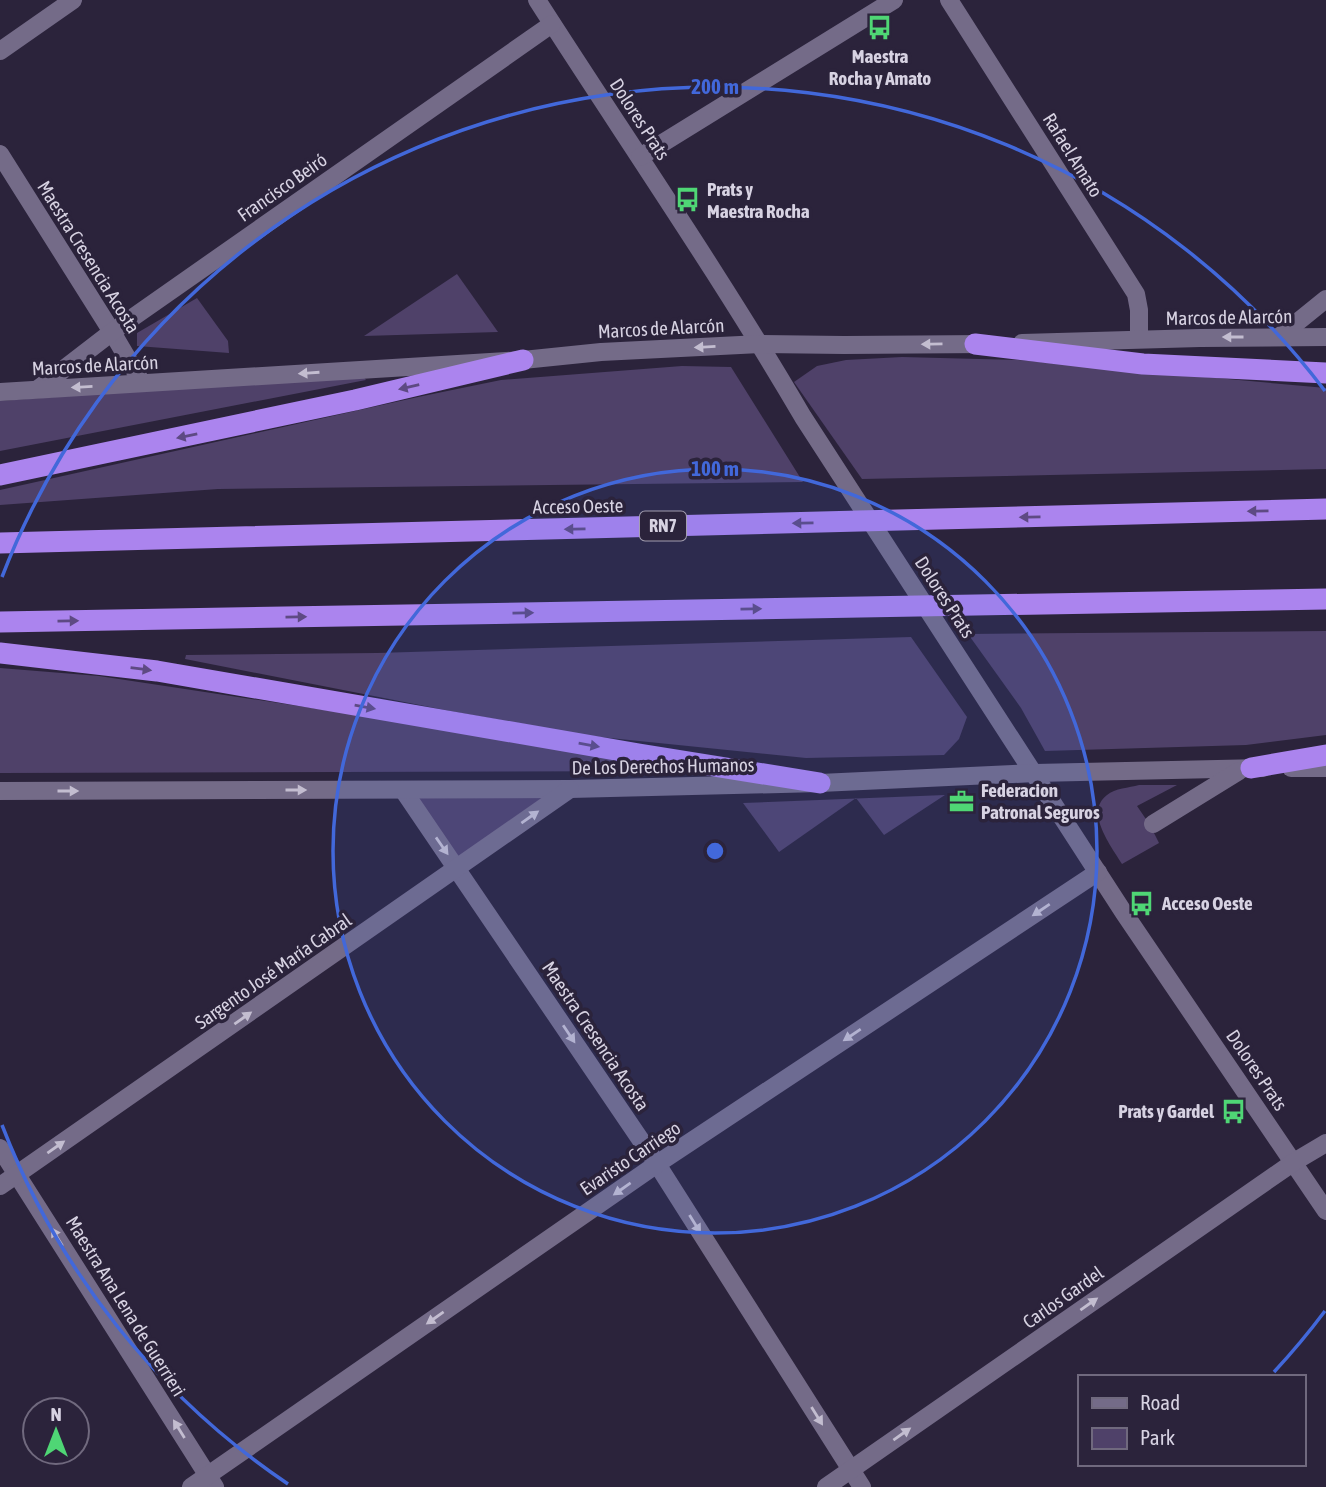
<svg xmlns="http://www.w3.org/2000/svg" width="1326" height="1487" font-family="'Asap Condensed',sans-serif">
	<rect width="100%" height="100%" fill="#2b233b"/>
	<!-- green -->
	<g fill="#4f4169">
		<polygon points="457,274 498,332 364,336"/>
		<polygon points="197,298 228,341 229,353 137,346 137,333"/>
		<polygon points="902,357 1018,360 1326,388 1326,469 862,479 794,382 817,366 846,360"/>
		<polygon points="682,366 731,367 803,482 218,489 0,505 0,490 418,397 501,380"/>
		<polygon points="362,375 366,380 0,451 0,401"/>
		<polygon points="1326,631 1326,735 1246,745 1045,751 1021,708 968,634"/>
		<polygon points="911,637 967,717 959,739 944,755 806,758 590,736 450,711 185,659 186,655 377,653"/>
		<polygon points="0,668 99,676 464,731 685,771 0,773"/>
		<path d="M 1139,785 L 1177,785 L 1137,806 L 1150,825 L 1159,843 L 1122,864 C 1112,847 1084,812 1107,795 C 1115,788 1129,788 1139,785 Z"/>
		<polygon points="945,795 884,835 856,798 779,852 743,803"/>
		<polygon points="416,798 542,798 458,857"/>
	</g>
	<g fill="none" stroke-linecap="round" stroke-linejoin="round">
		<!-- minor -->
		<g stroke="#746b88" stroke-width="18">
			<path d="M 537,0 C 626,139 720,275 803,417 L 1124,913 L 1326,1211"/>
			<polyline points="949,0 1136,294 1139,310 1139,339"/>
			<polyline points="0,51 73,0"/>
			<polyline points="0,154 112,332 142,383"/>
			<polyline points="640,157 894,0"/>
			<polyline points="1279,337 1326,299"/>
			<polyline points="1022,343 1200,338 1326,337"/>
			<polyline points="38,389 112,332 552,24"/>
			<polyline points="0,392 523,360 601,352 760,344 844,345 987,344"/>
			<polyline points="1291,768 1326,768"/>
			<polyline points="403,790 657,1164 862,1487"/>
			<polyline points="0,791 570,789 820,783 1035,773 1263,768"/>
			<polyline points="1153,824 1239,771"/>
			<polyline points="0,1148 215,1487"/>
			<polyline points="0,1186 570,789"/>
			<polyline points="191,1487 657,1164 1098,872"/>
			<polyline points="826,1487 1294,1162 1326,1143"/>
		</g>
		<!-- highway -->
		<g stroke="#ab84ee" stroke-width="21">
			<polyline points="975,344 1143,364 1326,373"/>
			<polyline points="0,475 355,400 523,360"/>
			<polyline points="0,543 1326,509"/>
			<polyline points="0,622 1326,599"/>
			<polyline points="0,653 157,671 639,754 820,783"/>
			<polyline points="1251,768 1326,755"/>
		</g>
	</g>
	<!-- one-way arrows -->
	<defs><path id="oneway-solid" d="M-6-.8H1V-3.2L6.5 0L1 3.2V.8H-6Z" transform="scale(1.75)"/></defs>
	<g fill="#c3bdd0">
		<use href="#oneway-solid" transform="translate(1233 337) rotate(180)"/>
		<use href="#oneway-solid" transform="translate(932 344) rotate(179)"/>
		<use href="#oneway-solid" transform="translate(705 347) rotate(177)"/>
		<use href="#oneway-solid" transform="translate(309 373) rotate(176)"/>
		<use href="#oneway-solid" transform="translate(82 387) rotate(177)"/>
		<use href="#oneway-solid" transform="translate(296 790)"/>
		<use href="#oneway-solid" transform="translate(68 791)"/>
		<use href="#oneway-solid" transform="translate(530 817) rotate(-35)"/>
		<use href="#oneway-solid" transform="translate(442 846) rotate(55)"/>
		<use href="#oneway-solid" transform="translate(1041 910) rotate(146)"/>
		<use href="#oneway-solid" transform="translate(243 1018) rotate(-35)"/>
		<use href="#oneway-solid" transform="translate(569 1034) rotate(56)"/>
		<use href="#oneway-solid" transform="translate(852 1035) rotate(146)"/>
		<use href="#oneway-solid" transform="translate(56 1147) rotate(-35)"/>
		<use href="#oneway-solid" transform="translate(622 1189) rotate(145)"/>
		<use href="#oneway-solid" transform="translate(695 1224) rotate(58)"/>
		<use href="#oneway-solid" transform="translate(57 1237) rotate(-122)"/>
		<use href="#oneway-solid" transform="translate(1089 1304) rotate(-35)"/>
		<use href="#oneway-solid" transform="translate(435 1318) rotate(145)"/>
		<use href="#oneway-solid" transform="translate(817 1416) rotate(58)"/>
		<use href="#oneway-solid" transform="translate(179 1429) rotate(-122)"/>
		<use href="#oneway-solid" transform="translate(902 1434) rotate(-35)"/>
	</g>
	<g fill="#5e4a83">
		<use href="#oneway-solid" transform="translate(409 387) rotate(167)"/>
		<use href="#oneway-solid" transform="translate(187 436) rotate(168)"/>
		<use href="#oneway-solid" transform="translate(1258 511) rotate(179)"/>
		<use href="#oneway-solid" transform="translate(1030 517) rotate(179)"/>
		<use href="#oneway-solid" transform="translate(803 523) rotate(179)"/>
		<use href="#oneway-solid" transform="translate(575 529) rotate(179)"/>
		<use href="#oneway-solid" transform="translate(751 609) rotate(-1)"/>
		<use href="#oneway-solid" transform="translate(523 613) rotate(-1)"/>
		<use href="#oneway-solid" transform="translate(296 617) rotate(-1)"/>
		<use href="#oneway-solid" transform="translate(68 621) rotate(-1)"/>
		<use href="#oneway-solid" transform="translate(141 669) rotate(7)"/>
		<use href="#oneway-solid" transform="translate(365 707) rotate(10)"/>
		<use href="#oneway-solid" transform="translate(589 745) rotate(10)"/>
	</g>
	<!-- distance rings -->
	<circle cx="715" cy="851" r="382" fill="#4268da" fill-opacity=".12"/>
	<g fill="none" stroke="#4268da" stroke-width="3.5">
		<circle cx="715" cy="851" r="382"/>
		<path d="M1325 1311A764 764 0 0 1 1274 1372M288 1484A764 764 0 0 1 2 1125M2 577A764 764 0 0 1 1325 391"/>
	</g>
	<!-- icons -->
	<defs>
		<symbol id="bus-bare" viewBox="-9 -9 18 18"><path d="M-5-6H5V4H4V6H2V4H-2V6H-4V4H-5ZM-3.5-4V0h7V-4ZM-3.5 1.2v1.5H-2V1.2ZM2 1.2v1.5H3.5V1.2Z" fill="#4fd675" stroke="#2b233b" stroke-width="2.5" paint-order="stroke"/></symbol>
		<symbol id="office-bare" viewBox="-9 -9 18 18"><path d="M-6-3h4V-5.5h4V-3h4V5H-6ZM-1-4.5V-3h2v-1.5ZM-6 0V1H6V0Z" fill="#4fd675" stroke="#2b233b" stroke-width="2.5" paint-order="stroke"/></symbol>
	</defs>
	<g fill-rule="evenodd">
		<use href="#bus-bare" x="862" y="10" width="35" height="35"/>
		<use href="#bus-bare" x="670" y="182" width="35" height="35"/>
		<use href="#office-bare" x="944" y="784" width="35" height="35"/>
		<use href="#bus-bare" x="1124" y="886" width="35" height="35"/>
		<use href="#bus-bare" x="1216" y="1094" width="35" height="35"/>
	</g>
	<g text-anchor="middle" stroke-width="7" stroke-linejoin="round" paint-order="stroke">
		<!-- shield labels -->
		<rect fill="#2b233b" stroke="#a39eb0" stroke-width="2" x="640" y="511.5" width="46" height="29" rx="5"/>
		<g font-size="18" font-weight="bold" fill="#d7d2e2">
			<text x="663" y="532">RN7</text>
		</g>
		<!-- poi labels -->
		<g font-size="19" font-weight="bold" fill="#d7d2e2" stroke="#2b233b" text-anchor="start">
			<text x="880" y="63" text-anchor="middle">Maestra<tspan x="880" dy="22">Rocha y Amato</tspan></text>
			<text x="707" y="196">Prats y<tspan x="707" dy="22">Maestra Rocha</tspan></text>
			<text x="981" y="797">Federacion<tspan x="981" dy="22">Patronal Seguros</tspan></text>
			<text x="1162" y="910">Acceso Oeste</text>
			<text x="1214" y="1118" text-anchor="end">Prats y Gardel</text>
		</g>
		<!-- street labels -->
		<g font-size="19" fill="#d7d2e2" stroke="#2b233b">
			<text transform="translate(640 119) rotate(57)" y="7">Dolores Prats</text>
			<text transform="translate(1073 155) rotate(58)" y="7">Rafael Amato</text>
			<text transform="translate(282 187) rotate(-35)" y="7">Francisco Beiró</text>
			<text transform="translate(89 257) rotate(58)" y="7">Maestra Cresencia Acosta</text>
			<text transform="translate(1229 317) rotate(-1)" y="7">Marcos de Alarcón</text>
			<text transform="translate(661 328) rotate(-3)" y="7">Marcos de Alarcón</text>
			<text transform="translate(95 365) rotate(-3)" y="7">Marcos de Alarcón</text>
			<text transform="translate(578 506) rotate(-1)" y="7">Acceso Oeste</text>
			<text transform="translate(945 597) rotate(57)" y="7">Dolores Prats</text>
			<text transform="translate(663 766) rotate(-1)" y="7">De Los Derechos Humanos</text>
			<text transform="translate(273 971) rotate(-35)" y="7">Sargento José María Cabral</text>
			<text transform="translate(596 1036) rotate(56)" y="7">Maestra Cresencia Acosta</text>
			<text transform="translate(1257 1070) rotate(56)" y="7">Dolores Prats</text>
			<text transform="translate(630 1158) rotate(-34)" y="7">Evaristo Carriego</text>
			<text transform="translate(1063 1297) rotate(-35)" y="7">Carlos Gardel</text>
			<text transform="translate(126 1306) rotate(58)" y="7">Maestra Ana Lena de Guerrieri</text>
		</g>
	</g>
	<circle cx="715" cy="851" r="10" fill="#4268da" stroke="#2b233b" stroke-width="3.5"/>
	<g font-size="21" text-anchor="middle" font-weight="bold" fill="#4268da" stroke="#2b233b" stroke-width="7" stroke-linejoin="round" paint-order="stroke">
		<text x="715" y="94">200 m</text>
		<text x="715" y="476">100 m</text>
	</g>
	<!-- legend -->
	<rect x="1078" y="1375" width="228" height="91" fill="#2b233b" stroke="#70697e" stroke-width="2"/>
	<rect x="1092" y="1398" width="35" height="10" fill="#746b88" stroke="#70697e" stroke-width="2"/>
	<text x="1140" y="1410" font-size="21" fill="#d7d2e2">Road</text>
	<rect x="1092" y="1428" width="35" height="21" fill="#4f4169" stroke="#70697e" stroke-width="2"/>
	<text x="1140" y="1445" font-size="21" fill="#d7d2e2">Park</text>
	<!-- north arrow -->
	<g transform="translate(56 1431)"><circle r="33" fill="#2b233b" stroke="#70697e" stroke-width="2"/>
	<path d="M0-5L12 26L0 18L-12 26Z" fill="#4fd675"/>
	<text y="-10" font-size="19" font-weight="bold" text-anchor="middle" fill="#d7d2e2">N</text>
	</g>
</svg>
